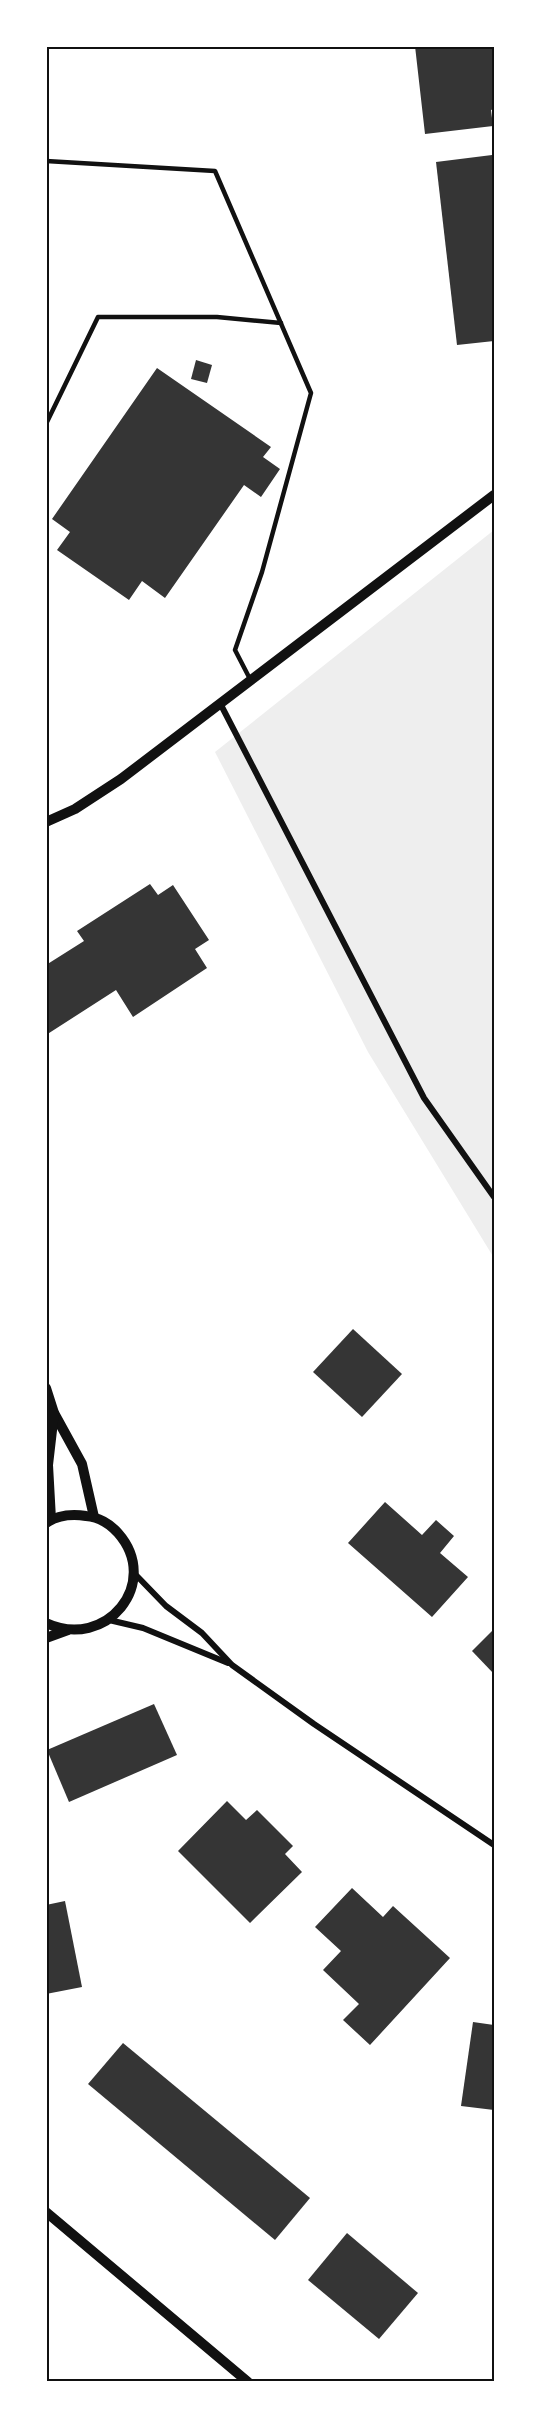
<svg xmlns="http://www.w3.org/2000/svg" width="541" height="2428" font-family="'Varela Round',sans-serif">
	<rect width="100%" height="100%" fill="#fff"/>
	<!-- green -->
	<polygon fill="#eee" points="494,530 494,1258 368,1052 215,752"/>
	<!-- building -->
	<g fill="#353535">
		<polygon points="415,46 494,48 494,109 491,110 493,126 425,134"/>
		<polygon points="492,155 494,175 494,341 457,345 436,162"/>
		<polygon points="196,360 212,365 207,383 191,379"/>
		<polygon points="157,368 271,447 263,457 280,469 261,497 244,485 165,598 142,581 129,600 57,550 70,532 52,519"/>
		<polygon points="150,884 158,895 173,885 209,940 195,949 207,968 133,1017 116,990 46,1035 46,965 84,941 77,931"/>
		<polygon points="353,1329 402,1374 362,1417 313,1372"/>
		<polygon points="385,1502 422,1535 436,1520 454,1536 440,1553 468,1577 432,1617 348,1543"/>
		<polygon points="494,1629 494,1674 472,1651"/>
		<polygon points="154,1704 177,1755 69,1802 47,1750"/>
		<polygon points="227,1801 246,1820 257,1810 293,1846 285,1854 302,1872 250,1923 178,1851"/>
		<polygon points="352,1888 383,1917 393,1906 450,1958 370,2045 343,2020 359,2004 323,1970 341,1951 315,1927"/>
		<polygon points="65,1901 82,1987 46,1994 46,1905"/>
		<polygon points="473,2022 494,2025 494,2110 461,2106"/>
		<polygon points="123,2043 310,2198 275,2240 88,2084"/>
		<polygon points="347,2233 418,2293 379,2339 308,2280"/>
	</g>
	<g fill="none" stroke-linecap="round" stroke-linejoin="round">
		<!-- service -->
		<g stroke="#111" stroke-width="4.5">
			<polyline points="46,161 215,171 311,393 262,572 235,650 250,679"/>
			<polyline points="46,424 98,317 217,317 281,323"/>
		</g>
		<!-- minor -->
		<g stroke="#111" stroke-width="6">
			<polyline points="221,705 424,1098 494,1197"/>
			<polyline points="134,1573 166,1606 202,1633 232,1665 314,1724 494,1845"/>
			<polyline points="109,1620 143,1628 228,1663"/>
		</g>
		<!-- tertiary -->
		<g stroke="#111" stroke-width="10">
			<polyline points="46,822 75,809 121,779 494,495"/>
			<polyline points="46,1388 54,1413 82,1464 94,1517"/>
			<polyline points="51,1519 48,1465 54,1413"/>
			<path d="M 46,1523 C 58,1515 73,1514 86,1516 C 98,1517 110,1524 118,1533 C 162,1583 106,1651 46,1623"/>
			<polyline points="46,1638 68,1630"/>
			<polyline points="46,2212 248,2382"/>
		</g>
	</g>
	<!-- border -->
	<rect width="541" height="2428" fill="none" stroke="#ffffff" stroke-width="96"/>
	<rect x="48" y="48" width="445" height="2332" fill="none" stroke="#111" stroke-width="2"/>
</svg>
